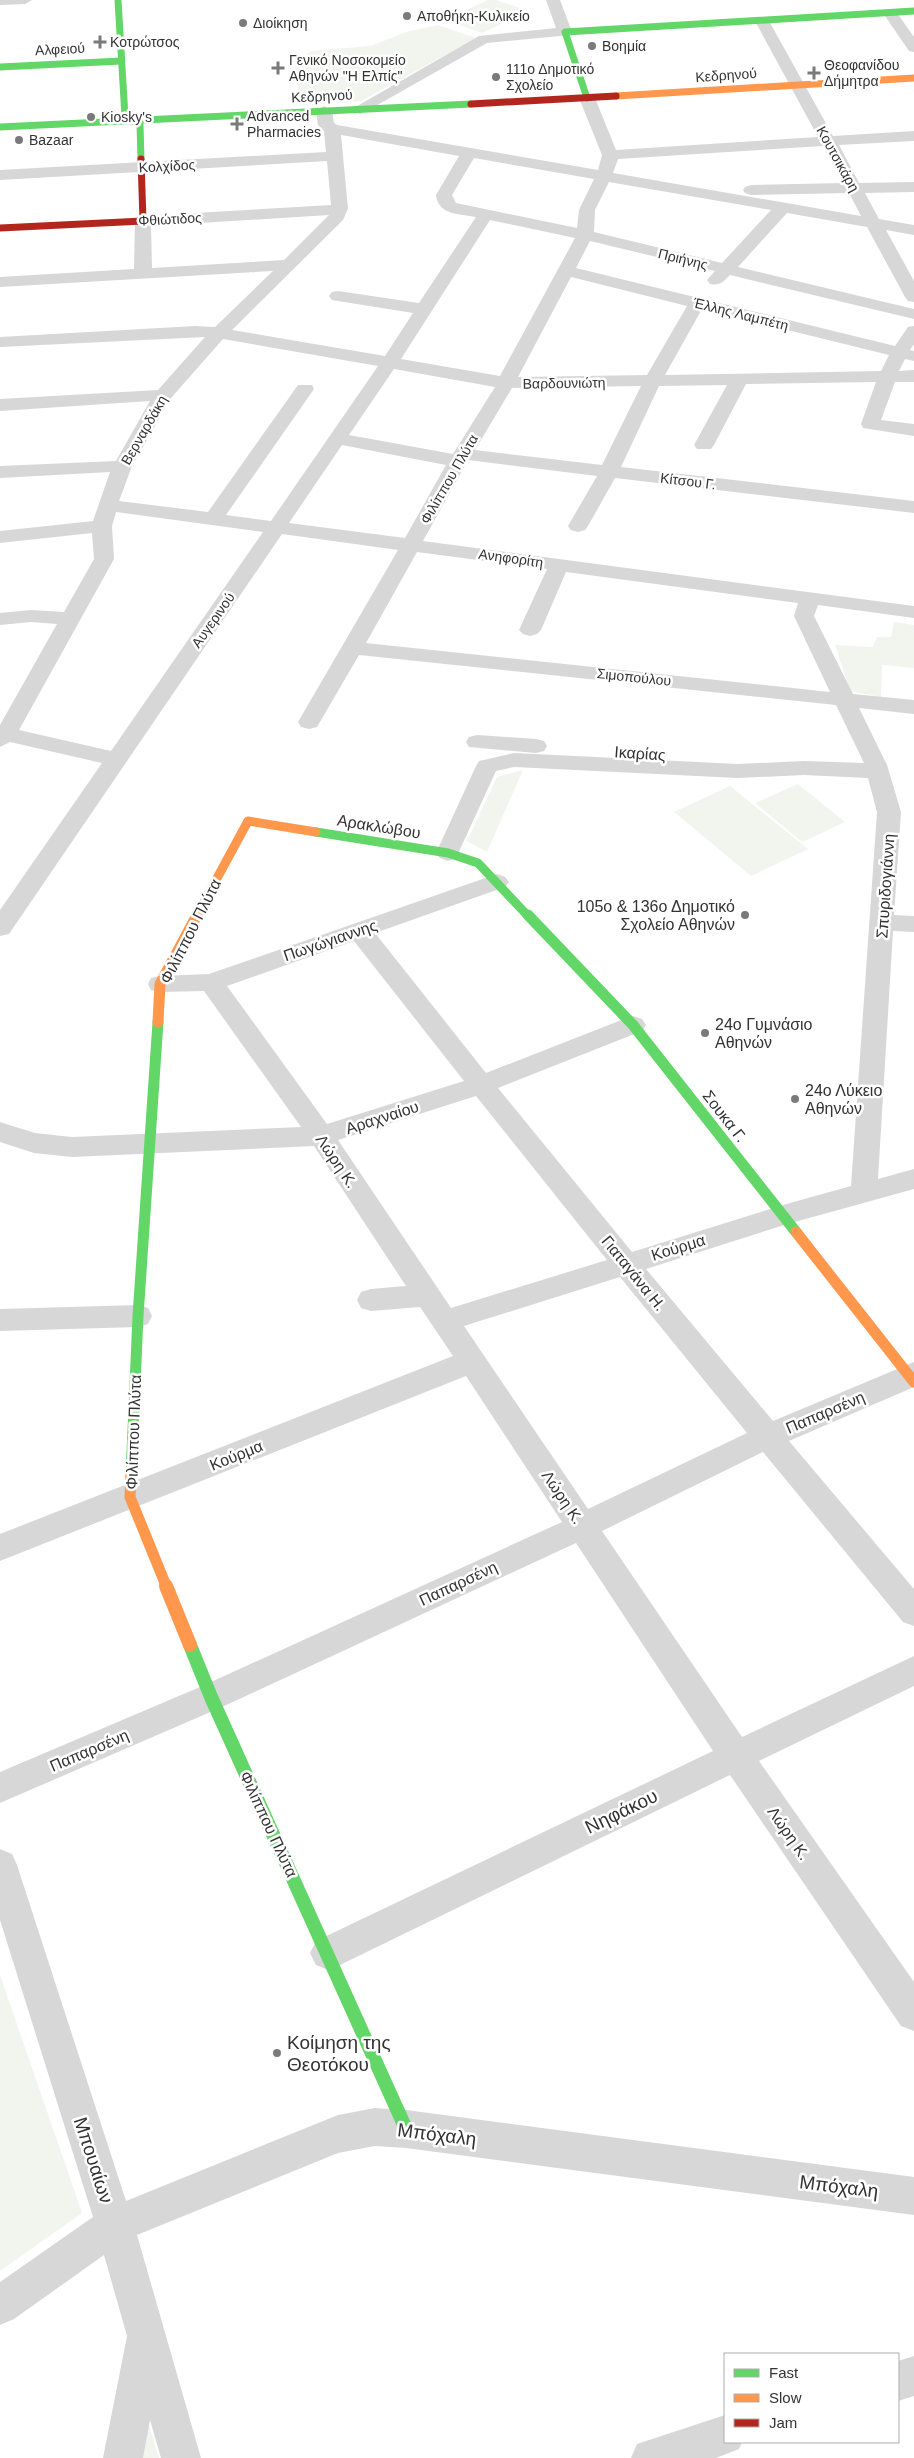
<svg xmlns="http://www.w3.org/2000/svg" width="914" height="2458" font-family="Helvetica,sans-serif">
	<rect width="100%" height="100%" fill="#fff"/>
	<!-- green -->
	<g fill="#f1f5ed">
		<polygon points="488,0 496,0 529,11 482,33 444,20"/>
		<polygon points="438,25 476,38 361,101 300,105 295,63 311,51 371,46 406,32"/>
		<polygon points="894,622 914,625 914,668 882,665 881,697 850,691 835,645 873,647 877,637 891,637"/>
		<polygon points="523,770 487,852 467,841 497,777"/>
		<polygon points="798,784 845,822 802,842 755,803"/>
		<polygon points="730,786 808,849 751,876 674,812"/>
		<polygon points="0,1975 82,2213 0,2271"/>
		<polygon points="148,2422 159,2458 142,2458"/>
	</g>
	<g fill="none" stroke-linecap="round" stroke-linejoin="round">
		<!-- street -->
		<g fill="#d7d7d7" fill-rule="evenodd">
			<polygon points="0,0 32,0 25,4 0,5"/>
			<polygon points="546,0 560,0 572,32 570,35 487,43 365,112 360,114 352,109 479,36 556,28"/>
			<polygon points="890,9 895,10 914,37 914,52 909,51 883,13"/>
			<path d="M 762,17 L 769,21 L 833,136 L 914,131 L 914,141 L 839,145 L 859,183 L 914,182 L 914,192 L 865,193 L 879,219 L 914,225 L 914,235 L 886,230 L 914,281 L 914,302 L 908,301 L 905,297 L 867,227 L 787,213 L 738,267 L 914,309 L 914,319 L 730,275 C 723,282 720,286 710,284 L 707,280 L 715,271 L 590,241 L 576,268 L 895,346 L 908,327 L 914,326 L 914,344 L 910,350 L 914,351 L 914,361 L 905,359 L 899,371 L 914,370 L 914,382 L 895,382 L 881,420 L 914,424 L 914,436 L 863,428 L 861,424 L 876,382 L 746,384 L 714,445 L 711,449 L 697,449 L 694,445 L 727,385 L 659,386 L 621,467 L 914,501 L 914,513 L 615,478 L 588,526 L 585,530 L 578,532 L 571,530 L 568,526 L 597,476 L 468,460 L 423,541 L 914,606 L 914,618 L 818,605 L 814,616 L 853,694 L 914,700 L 914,714 L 859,708 L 887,765 L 901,812 L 894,915 L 914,916 L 914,932 L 893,931 L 878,1179 L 914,1169 L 914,1189 L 784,1225 L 646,1269 L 773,1421 L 914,1362 L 914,1387 L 789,1441 L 914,1589 L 914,1626 L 903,1622 L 763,1452 L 602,1531 L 742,1737 L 914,1656 L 914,1686 L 759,1761 L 914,1982 L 914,2031 L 901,2026 L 730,1775 L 340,1965 L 328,1970 L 316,1965 L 310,1953 L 316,1941 L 713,1751 L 576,1543 L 222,1707 L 0,1803 L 0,1772 L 200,1687 L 562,1522 L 466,1376 L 0,1561 L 0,1534 L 453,1356 L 420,1307 L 371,1311 L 361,1308 L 357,1300 L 361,1292 L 371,1289 L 406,1286 L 314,1146 L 72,1157 L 34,1153 L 0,1142 L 0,1122 L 35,1133 L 72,1137 L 301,1127 L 204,991 L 160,992 L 151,990 L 148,984 L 151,978 L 160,976 L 209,974 L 497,874 L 505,877 L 509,882 L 505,887 L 375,933 L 486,1073 L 624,1019 L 633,1016 L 642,1019 L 646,1025 L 642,1031 L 498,1088 L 632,1252 L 783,1205 L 851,1186 L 877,812 L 868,778 L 804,775 L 738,778 L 514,767 L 496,771 L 456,858 L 448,861 L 440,858 L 436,853 L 476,766 L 479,761 L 514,753 L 738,764 L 804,761 L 864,763 L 836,705 L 359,655 L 317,727 L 309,729 L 301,727 L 298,722 L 398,550 L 282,534 L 9,934 L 0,936 L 0,910 L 102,763 L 10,742 L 0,747 L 0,725 L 57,624 L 31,622 L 0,625 L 0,613 L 31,610 L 64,612 L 94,559 L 92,533 L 0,543 L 0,531 L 93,521 L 110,472 L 0,478 L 0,466 L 116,461 L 150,401 L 0,411 L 0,399 L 158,390 L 205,337 L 0,347 L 0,337 L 195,326 L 215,327 L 273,271 L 0,287 L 0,277 L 134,269 L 135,221 L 137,217 L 143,216 L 331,205 L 327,161 L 0,180 L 0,170 L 326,152 L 324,131 L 318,125 L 316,111 L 324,106 L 332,111 L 334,123 L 337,125 L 598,170 L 602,155 L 579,98 L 587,93 L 595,98 L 616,150 L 818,137 L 755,21 ZM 341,135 L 459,156 L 436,195 C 438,215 459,214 476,217 L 419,303 L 338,291 L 332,292 L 329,296 L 332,300 L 338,301 L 413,313 L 385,356 L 232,330 L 343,220 L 348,209 ZM 823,146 L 843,183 L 751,185 L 745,187 L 743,190 L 745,193 L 751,195 L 849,193 L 861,216 L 613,173 L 618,159 ZM 474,158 L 594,179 L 579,210 L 577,228 L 456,203 L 452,195 ZM 609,182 L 771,210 L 722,263 L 594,232 L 595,210 ZM 329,215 L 284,260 L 152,268 L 151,226 ZM 490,220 L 575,238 L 500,376 L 401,359 ZM 571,277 L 687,306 L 647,375 L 518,377 ZM 702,309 L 889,355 L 881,371 L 665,375 ZM 223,339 L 378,366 L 271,521 L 226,515 L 314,389 L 312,385 L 298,385 L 208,512 L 119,501 L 132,466 L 171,398 ZM 394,369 L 495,387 L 453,454 L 349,435 ZM 641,386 L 602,465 L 475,450 L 512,388 ZM 342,445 L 446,465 L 405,538 L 289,523 ZM 116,512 L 263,532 L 111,751 L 19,730 L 114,559 L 112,526 ZM 417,552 L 547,569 L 519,630 L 523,634 L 530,636 L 537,634 L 541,630 L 566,572 L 798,603 L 794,616 L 830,692 L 366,643 ZM 354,941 L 464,1081 L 327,1124 L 227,986 ZM 476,1096 L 607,1260 L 451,1308 L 338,1140 ZM 620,1277 L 747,1433 L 588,1509 L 464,1326 Z"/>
			<polygon points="477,735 536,739 544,741 547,746 544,751 536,753 469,747 466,742 469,737"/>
			<polygon points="138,1305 148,1308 152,1316 148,1324 138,1327 0,1331 0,1309"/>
			<polygon points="0,1849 12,1854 17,1865 126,2201 338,2115 375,2108 406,2110 914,2177 914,2215 406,2148 375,2146 338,2153 137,2235 201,2458 161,2458 150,2420 143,2458 103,2458 127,2336 104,2255 14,2319 0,2325 0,2282 93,2217 0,1920"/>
			<polygon points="914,2356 914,2396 898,2401 898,2361"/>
			<polygon points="725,2415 725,2442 742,2442 739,2449 716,2458 631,2458 637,2444"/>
		</g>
		<!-- fast-far3 -->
		<g stroke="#63d668" stroke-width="7">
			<polyline points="118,0 125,117 140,125 141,159"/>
			<polyline points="0,67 121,61"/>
			<polyline points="587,98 565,32 914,11"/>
			<polyline points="0,127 471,104"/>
		</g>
		<!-- fast-far2 -->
		<polyline stroke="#63d668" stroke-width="9" points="316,832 448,853 478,863 529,917"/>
		<!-- fast-far1 -->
		<g stroke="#63d668" stroke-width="11">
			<polyline points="528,915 633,1025 796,1232"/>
			<polyline points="131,1475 138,1316 158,1022"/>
		</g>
		<!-- fast -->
		<polyline stroke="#63d668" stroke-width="14" points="190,1645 211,1697 406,2129"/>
		<!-- slow-far3 -->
		<polyline stroke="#ff974d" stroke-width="7" points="616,96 914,78"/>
		<!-- slow-far2 -->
		<polyline stroke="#ff974d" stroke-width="9" points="196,917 248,821 316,832"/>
		<!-- slow-far1 -->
		<g stroke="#ff974d" stroke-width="11">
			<polyline points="158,1022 160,984 197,915"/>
			<polyline points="796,1232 914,1382"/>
			<polyline points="131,1475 130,1497 167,1588"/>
		</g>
		<!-- slow -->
		<polyline stroke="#ff974d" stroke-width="14" points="166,1586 190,1645"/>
		<!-- jam -->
		<g stroke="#b3261e" stroke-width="7">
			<polyline points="471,104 616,96"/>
			<polyline points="0,228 143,221 141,159"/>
		</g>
	</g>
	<!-- markers -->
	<g fill="#7a7a7a" stroke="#fff" stroke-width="2">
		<circle cx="407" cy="16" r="5"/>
		<circle cx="243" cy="23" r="5"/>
		<path d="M97.5 34.5h5v5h5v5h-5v5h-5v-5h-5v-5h5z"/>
		<circle cx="592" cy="46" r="5"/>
		<path d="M275.5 60.5h5v5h5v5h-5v5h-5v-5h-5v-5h5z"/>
		<path d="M811.5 65.5h5v5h5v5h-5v5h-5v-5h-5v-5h5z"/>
		<circle cx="496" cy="77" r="5"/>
		<circle cx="91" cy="117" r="5"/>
		<path d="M234.5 116.5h5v5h5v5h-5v5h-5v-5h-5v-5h5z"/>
		<circle cx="19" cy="140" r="5"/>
		<circle cx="745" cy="915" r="5"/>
		<circle cx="705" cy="1033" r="5"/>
		<circle cx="795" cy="1099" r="5"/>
		<circle cx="277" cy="2053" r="5"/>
	</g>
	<g text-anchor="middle" stroke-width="5" stroke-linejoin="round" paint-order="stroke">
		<!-- far-poi labels -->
		<g font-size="14" fill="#333" stroke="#fff" text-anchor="start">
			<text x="417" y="21">Αποθήκη-Κυλικείο</text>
			<text x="253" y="28">Διοίκηση</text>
			<text x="110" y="47">Κοτρώτσος</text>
			<text x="602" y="51">Βοημία</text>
			<text x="289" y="65">Γενικό Νοσοκομείο<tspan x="289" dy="16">Αθηνών "Η Ελπίς"</tspan></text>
			<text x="824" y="70">Θεοφανίδου<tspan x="824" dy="16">Δήμητρα</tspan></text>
			<text x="506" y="74">111ο Δημοτικό<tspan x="506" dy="16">Σχολείο</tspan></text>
			<text x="247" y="121">Advanced<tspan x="247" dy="16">Pharmacies</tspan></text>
			<text x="101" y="122">Kiosky's</text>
			<text x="29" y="145">Bazaar</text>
		</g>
		<!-- far-street labels -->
		<g font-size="14" fill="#333" stroke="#fff">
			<text transform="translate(60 49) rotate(-3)" y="5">Αλφειού</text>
			<text transform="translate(726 75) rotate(-4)" y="5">Κεδρηνού</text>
			<text transform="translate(322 96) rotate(-3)" y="5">Κεδρηνού</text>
			<text transform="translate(838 159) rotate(61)" y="5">Κουτσικάρη</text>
			<text transform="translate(167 166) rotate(-3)" y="5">Κολχίδος</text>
			<text transform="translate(170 219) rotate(-3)" y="5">Φθιώτιδος</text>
			<text transform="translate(683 259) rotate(14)" y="5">Πριήνης</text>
			<text transform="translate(741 314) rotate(14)" y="5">Έλλης Λαμπέτη</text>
			<text transform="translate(564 383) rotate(-1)" y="5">Βαρδουνιώτη</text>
			<text transform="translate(144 430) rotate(-60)" y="5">Βερναρδάκη</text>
			<text transform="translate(449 479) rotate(-60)" y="5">Φιλίππου Πλύτα</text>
			<text transform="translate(688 481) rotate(7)" y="5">Κίτσου Γ.</text>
			<text transform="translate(511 558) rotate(8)" y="5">Ανηφορίτη</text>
			<text transform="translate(213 620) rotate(-55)" y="5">Αυγερινού</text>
			<text transform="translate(634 677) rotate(6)" y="5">Σιμοπούλου</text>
		</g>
		<!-- street labels -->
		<g font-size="16" fill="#333" stroke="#fff">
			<text transform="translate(640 753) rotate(4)" y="6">Ικαρίας</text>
			<text transform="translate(379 826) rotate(9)" y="6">Αρακλώβου</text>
			<text transform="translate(885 886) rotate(-86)" y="6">Σπυριδογιάννη</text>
			<text transform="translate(190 931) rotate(-63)" y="6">Φιλίππου Πλύτα</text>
			<text transform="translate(330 940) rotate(-19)" y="6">Πωγώγιαννης</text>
			<text transform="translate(725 1116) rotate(52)" y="6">Σουκα Γ.</text>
			<text transform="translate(382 1117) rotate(-18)" y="6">Αραχναίου</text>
			<text transform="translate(337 1161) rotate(56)" y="6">Λώρη Κ.</text>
			<text transform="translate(678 1247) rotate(-17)" y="6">Κούρμα</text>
			<text transform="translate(634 1273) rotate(51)" y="6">Γιαταγάνα Η.</text>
			<text transform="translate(825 1412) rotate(-23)" y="6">Παπαρσένη</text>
			<text transform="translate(133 1432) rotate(-88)" y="6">Φιλίππου Πλύτα</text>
			<text transform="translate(236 1455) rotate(-22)" y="6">Κούρμα</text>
			<text transform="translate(563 1497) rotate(56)" y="6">Λώρη Κ.</text>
			<text transform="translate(458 1583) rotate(-25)" y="6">Παπαρσένη</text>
			<text transform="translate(89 1750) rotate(-23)" y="6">Παπαρσένη</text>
			<text transform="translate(269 1824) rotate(65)" y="6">Φιλίππου Πλύτα</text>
			<text transform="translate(789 1833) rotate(55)" y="6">Λώρη Κ.</text>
		</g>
		<!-- poi labels -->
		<g font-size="16" fill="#333" stroke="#fff" text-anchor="start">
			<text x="735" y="912" text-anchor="end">105ο &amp; 136ο Δημοτικό<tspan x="735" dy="18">Σχολείο Αθηνών</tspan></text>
			<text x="715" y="1030">24ο Γυμνάσιο<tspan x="715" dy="18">Αθηνών</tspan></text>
			<text x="805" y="1096">24ο Λύκειο<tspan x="805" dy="18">Αθηνών</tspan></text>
		</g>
		<!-- near-street labels -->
		<g font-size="19" fill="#333" stroke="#fff">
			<text transform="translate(621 1811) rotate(-26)" y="7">Νηφάκου</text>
			<text transform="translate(437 2134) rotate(7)" y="7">Μπόχαλη</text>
			<text transform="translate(94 2160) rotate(72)" y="7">Μπουαίων</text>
			<text transform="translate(839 2186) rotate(7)" y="7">Μπόχαλη</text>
		</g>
		<!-- near-poi labels -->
		<g font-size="19" fill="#333" stroke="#fff" text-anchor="start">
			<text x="287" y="2049">Κοίμηση της<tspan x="287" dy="22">Θεοτόκου</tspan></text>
		</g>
	</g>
	<!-- legend -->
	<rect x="724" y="2353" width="175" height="90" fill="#ffffff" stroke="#adadad"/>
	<rect x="734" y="2369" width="25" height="8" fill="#63d668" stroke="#adadad"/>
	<text x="769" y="2378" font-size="15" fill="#333333">Fast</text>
	<rect x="734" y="2394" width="25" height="8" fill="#ff974d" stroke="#adadad"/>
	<text x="769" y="2403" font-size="15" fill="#333333">Slow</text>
	<rect x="734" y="2419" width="25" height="8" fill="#b3261e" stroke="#adadad"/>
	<text x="769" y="2428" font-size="15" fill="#333333">Jam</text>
</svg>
